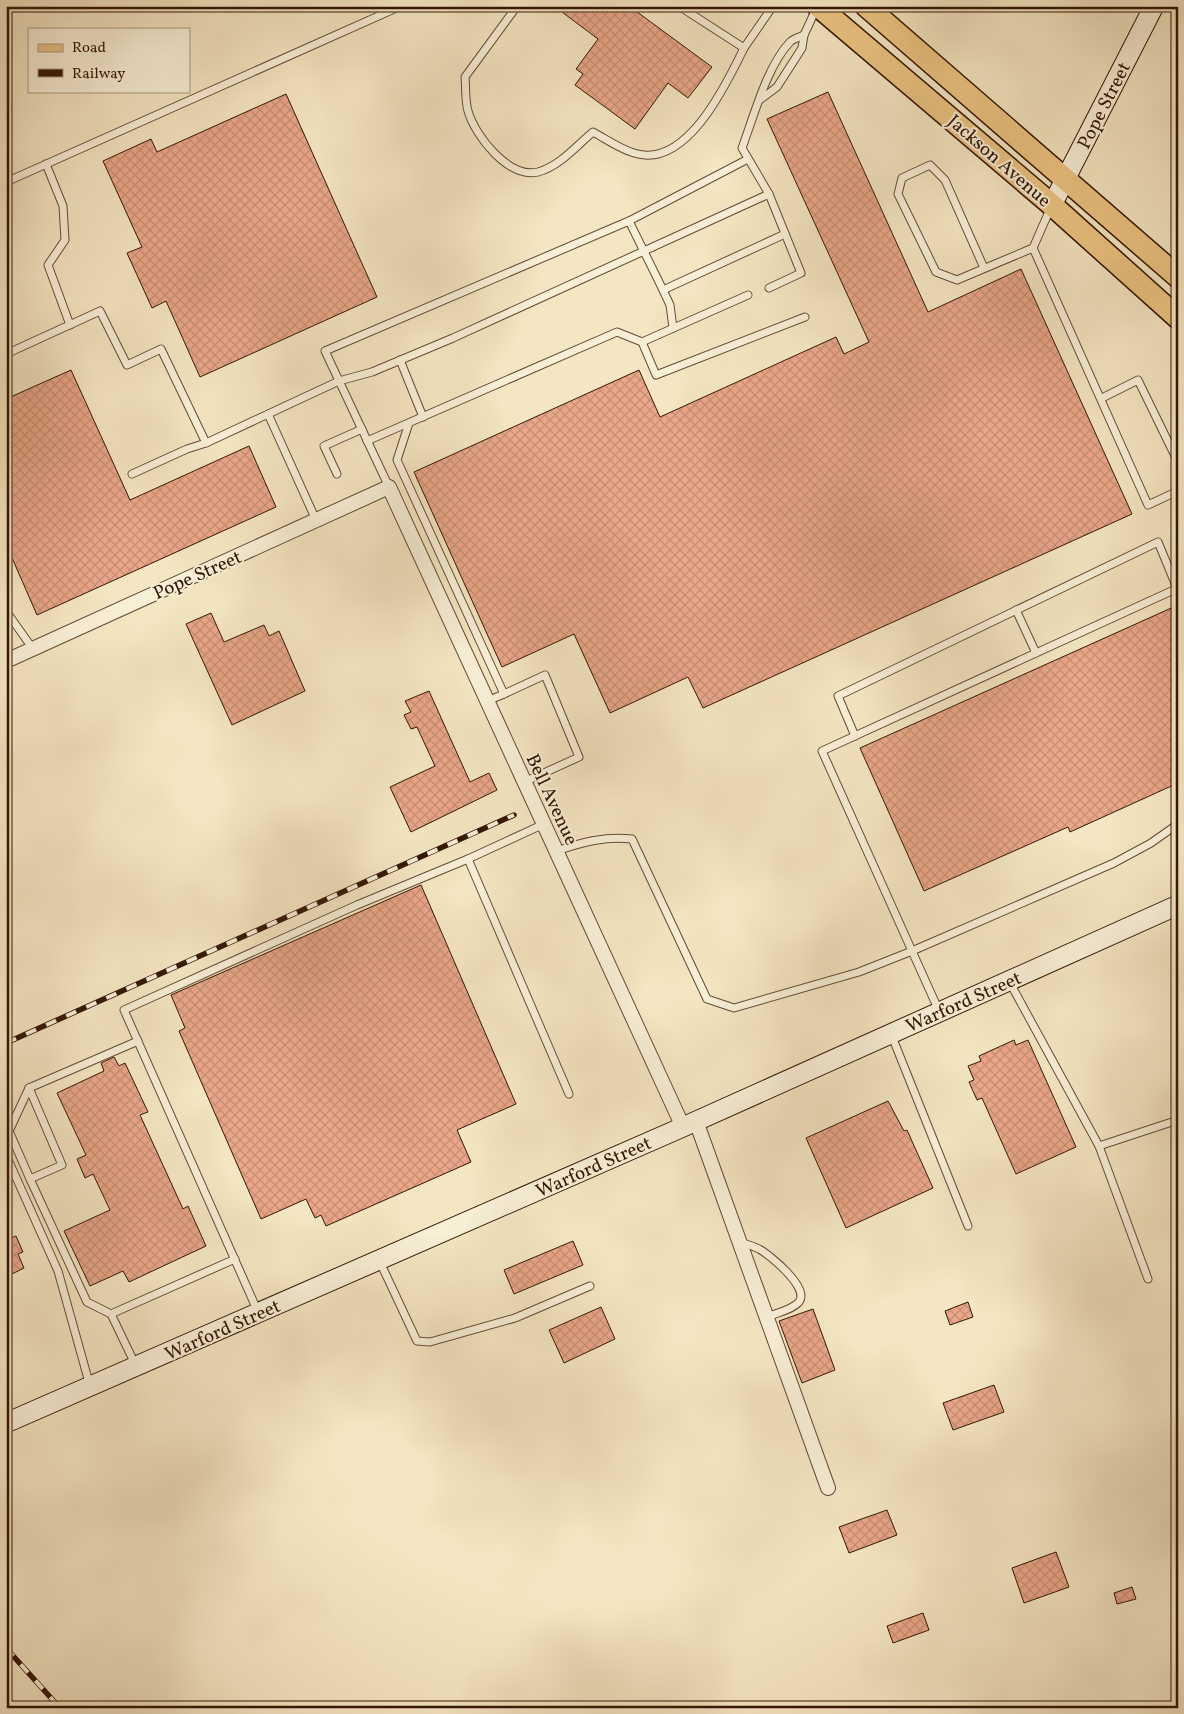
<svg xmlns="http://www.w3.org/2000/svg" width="1184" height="1714" font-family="Vollkorn,serif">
	<defs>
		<pattern id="building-cross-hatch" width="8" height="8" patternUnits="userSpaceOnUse" patternTransform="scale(1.25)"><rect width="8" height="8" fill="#e9a688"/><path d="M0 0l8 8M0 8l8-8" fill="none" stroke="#c88e74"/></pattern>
	</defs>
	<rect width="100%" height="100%" fill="#f4e6c2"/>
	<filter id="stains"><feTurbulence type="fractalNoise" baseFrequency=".004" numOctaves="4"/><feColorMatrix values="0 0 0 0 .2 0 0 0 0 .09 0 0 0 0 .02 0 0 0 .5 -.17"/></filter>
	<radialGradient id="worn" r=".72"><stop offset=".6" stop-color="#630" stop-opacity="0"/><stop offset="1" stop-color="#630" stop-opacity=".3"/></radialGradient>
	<!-- building -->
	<g fill="url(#building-cross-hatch)" stroke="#341606">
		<polygon points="554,6 629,6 712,67 688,98 668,83 635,129 575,85 583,74 576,69 598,39"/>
		<polygon points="828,92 928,312 1021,269 1132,514 703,708 688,677 610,713 574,634 502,667 414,472 639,370 660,417 836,337 844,354 869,342 767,119"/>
		<polygon points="286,94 377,297 200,377 166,301 152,308 127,253 142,247 103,161 151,139 157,152"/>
		<polygon points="71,370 130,500 249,446 276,507 37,615 6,544 6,399"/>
		<polygon points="1178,605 1178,783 1070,832 1068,827 924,891 860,748"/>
		<polygon points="211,613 224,642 264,625 269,636 279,631 305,691 232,725 186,624"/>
		<polygon points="429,691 470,782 489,773 497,790 411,832 390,787 435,766 417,727 411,729 404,715 411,712 405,701"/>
		<polygon points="421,885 516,1104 457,1130 471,1162 326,1226 321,1215 315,1218 306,1199 261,1219 179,1031 185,1028 171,995"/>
		<polygon points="1014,1040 1016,1045 1028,1040 1076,1147 1016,1174 982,1098 977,1100 969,1082 974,1080 968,1066 981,1061 979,1056"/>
		<polygon points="114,1057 119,1066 125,1063 148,1112 140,1115 183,1209 188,1206 206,1246 129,1282 123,1271 90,1286 64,1231 110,1210 93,1174 85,1178 77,1159 86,1155 57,1093 104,1071 101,1063"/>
		<polygon points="888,1101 904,1131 907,1130 933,1188 846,1228 806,1138"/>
		<polygon points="6,1228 11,1238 16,1236 23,1252 18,1254 24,1268 6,1277"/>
		<polygon points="573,1241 583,1265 514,1294 504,1270"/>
		<polygon points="968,1302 973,1317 950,1325 945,1311"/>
		<polygon points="601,1307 615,1339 564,1363 549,1330"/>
		<polygon points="813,1309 835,1370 802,1383 779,1321"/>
		<polygon points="994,1385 1004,1412 953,1430 943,1403"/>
		<polygon points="887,1510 897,1535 849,1553 839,1527"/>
		<polygon points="1056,1552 1069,1587 1024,1603 1012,1568"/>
		<polygon points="1132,1587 1136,1599 1117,1604 1114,1593"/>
		<polygon points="923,1613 929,1630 893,1643 887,1626"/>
	</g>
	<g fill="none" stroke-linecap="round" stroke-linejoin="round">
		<defs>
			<g id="lane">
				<path d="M 517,6 L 465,77 C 466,88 465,101 468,111 C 475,136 509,179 538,172 C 560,166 576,146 593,132 C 606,139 620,149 634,153 C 686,170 726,85 744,48"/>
				<polyline points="679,6 744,48 773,6"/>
				<polyline points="761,99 777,87 802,48 804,35 817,7"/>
				<polyline points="46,164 63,206 65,240 48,265 70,325"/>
				<polyline points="6,182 401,6"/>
				<polyline points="629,221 663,290 785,234"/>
				<polyline points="1033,248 1148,505 1178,491"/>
				<polyline points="984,268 945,180 930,165 902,178 898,194 936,272 957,280 1033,248 1051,207"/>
				<path d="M 769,288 L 801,273 L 769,194 L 742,148 C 754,116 767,66 790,42 C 794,38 800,37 804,35"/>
				<polyline points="663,290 670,305 673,328"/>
				<polyline points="642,342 748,295"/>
				<polyline points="6,354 100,311 127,365 161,349 206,443"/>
				<polyline points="400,360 423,417"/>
				<polyline points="1102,398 1138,380 1178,462"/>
				<polyline points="268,414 316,520"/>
				<polyline points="409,423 397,460 504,694 487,701"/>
				<polyline points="367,441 617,332 642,342 656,375 805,317"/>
				<polyline points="132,474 187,449 206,443 339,381 372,372 453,338 769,194"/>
				<polyline points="337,474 324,446 362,429"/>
				<polyline points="389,487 325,351 629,221 748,159"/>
				<polyline points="1178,588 822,751 912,951 1114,863 1151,843 1178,824"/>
				<polyline points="1016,610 1036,653"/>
				<polyline points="6,611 33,649"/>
				<polyline points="504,694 545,675 579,757 524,782"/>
				<polyline points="855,736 838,696 1158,542 1177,588"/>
				<polyline points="544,824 468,859 569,1094"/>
				<path d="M 557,851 C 582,842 606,836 632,839 L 707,999 L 734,1008 L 859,972 L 912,951 L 939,1011"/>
				<polyline points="1009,981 1099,1146 1148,1279"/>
				<polyline points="891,1034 968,1226"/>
				<polyline points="29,1088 9,1131 30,1179"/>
				<polyline points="1099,1146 1178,1120"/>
				<polyline points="6,1155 58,1271 90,1386"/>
				<path d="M 740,1242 C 746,1244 753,1246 759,1249 C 770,1255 810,1288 799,1302 C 792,1310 776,1313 767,1317"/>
				<polyline points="379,1260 417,1341 430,1342 515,1318 590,1286"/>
				<polyline points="258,1312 124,1010 357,905 468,859"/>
				<polyline points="111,1314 235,1259"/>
				<polyline points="136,1366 111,1314 87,1302 30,1179 62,1165 29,1088 138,1041"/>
			</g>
			<g id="street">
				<polyline points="6,661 389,487 683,1127"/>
				<polyline points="696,1121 828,1488"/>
			</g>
			<g id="secondary">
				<polyline points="1052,205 1154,6"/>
				<polyline points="6,1423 683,1127 1178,905"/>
			</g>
			<g id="primary">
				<polyline points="818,6 1052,205 1178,318"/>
				<polyline points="866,6 1178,277"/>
			</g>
		</defs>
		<!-- lane casing -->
		<use href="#lane" stroke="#644a35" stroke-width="9"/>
		<!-- street casing -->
		<use href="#street" stroke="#644a35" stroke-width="16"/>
		<!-- secondary casing -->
		<use href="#secondary" stroke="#341606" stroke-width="21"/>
		<!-- primary casing -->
		<use href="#primary" stroke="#341606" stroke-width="24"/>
		<!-- lane -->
		<use href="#lane" stroke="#f8efd7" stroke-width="7"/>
		<!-- street -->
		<use href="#street" stroke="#f8efd7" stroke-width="14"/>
		<!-- secondary -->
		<use href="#secondary" stroke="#f8efd7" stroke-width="19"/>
		<!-- primary -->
		<use href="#primary" stroke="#eac381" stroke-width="21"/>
		<defs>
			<g id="rail">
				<polyline points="6,1043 514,815"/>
				<polyline points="6,1648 60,1708"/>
			</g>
		</defs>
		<!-- rail casing -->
		<use href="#rail" stroke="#341606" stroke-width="5.5"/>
		<!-- rail -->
		<use href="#rail" stroke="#f8efd7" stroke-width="4" stroke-dasharray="11" stroke-linecap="butt"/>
	</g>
	<g text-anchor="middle" stroke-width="4" stroke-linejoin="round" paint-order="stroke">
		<!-- street labels -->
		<g font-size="19" fill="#341606" stroke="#f8efd7">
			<text transform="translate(1103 105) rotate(-63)" y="7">Pope Street</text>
			<text transform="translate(1000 160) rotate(41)" y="7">Jackson Avenue</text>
			<text transform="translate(197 574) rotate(-24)" y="7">Pope Street</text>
			<text transform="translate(553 799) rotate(65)" y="7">Bell Avenue</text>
			<text transform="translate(963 1001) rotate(-24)" y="7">Warford Street</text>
			<text transform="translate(593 1166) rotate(-24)" y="7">Warford Street</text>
			<text transform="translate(222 1329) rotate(-24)" y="7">Warford Street</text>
		</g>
	</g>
	<!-- margin -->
	<rect width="1184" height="1714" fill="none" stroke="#f4e6c2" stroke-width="25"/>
	<rect x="8" y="8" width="1169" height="1699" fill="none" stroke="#341606" stroke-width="2.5"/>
	<rect x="12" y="12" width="1159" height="1689" fill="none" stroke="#341606"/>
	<!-- legend -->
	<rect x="28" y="28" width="162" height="65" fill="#f8efd7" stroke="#aa9883"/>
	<rect x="38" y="44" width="25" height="8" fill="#eac381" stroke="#aa9883"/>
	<text x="72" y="52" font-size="15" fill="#341606">Road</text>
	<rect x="38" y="69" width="25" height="8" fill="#341606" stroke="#aa9883"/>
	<text x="72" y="78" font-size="15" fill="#341606">Railway</text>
	<rect width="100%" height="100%" filter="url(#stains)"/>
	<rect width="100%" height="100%" fill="url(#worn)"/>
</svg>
